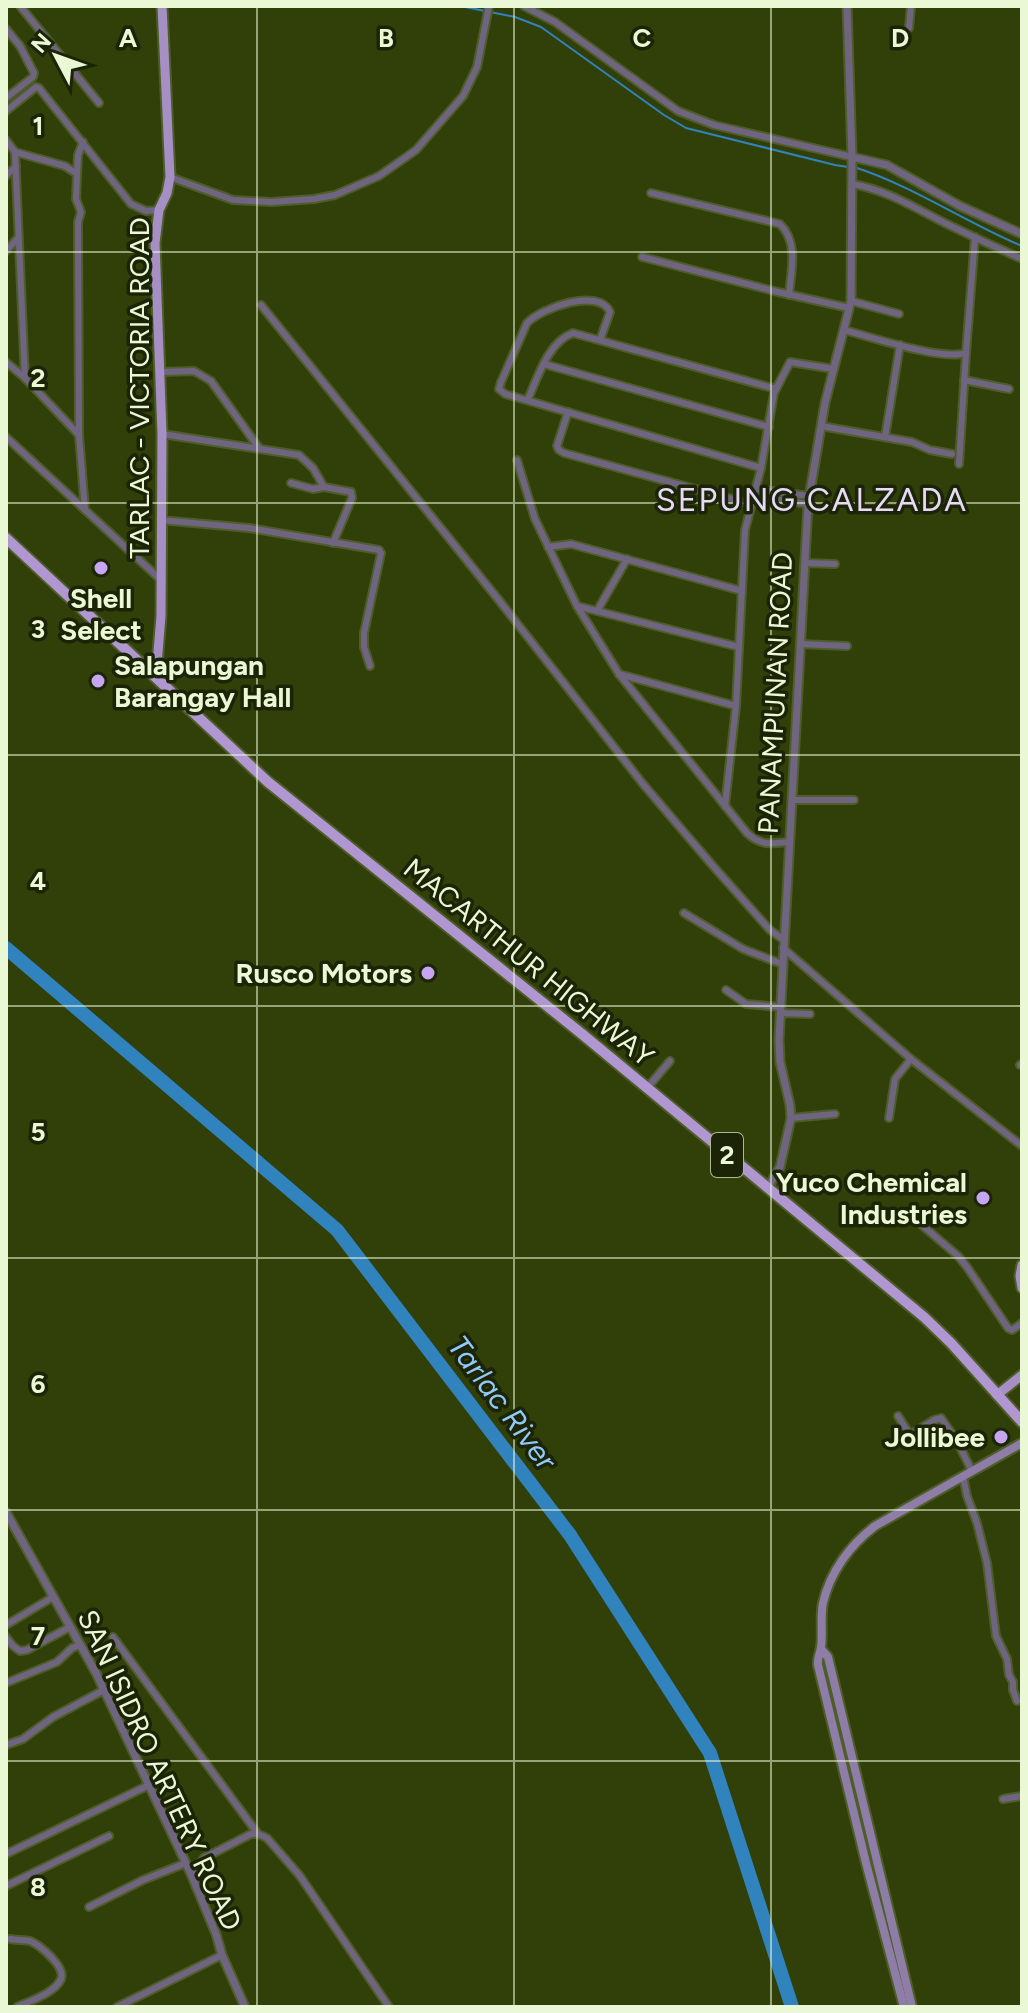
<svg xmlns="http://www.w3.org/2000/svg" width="1028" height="2013" font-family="Figtree,sans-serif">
	<rect width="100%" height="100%" fill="#313f09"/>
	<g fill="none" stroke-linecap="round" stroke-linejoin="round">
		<!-- stream -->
		<g stroke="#3183be" stroke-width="2">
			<polyline points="460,6 515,17 541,27 664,115 686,128 835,165 848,167"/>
			<path d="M 854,167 C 913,186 965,222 1022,246"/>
		</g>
		<!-- river -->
		<polyline stroke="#3183be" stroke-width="14" points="6,948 337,1230 570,1535 710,1753 792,2007"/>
		<defs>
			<g id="minor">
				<polyline points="20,6 99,103"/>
				<polyline points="524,6 555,22 678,111 714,125 852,157"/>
				<polyline points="909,28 911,6"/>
				<polyline points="6,29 20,46 34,73 33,77 6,98"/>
				<polyline points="6,111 36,87 39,88 131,204 146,211 159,210"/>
				<polyline points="6,140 15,152 65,166 77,174 76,199 81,212 78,222 79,435 85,510"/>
				<polyline points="15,152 25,378"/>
				<polyline points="77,174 78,155 83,142"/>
				<polyline points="6,176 16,166"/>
				<polyline points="170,177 233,200 271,202 314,199 335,195 379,176 416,150 463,96 477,67 489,6"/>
				<path d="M 852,184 C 888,190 916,209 949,225 C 973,237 998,248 1022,259"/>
				<path d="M 651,193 L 780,224 C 799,243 791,271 789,295"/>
				<polyline points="6,251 18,238"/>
				<polyline points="642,257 778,292 849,308"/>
				<polyline points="851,301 899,314"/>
				<polyline points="261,305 498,599 643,784 713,866 770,930 784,940"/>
				<path d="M 844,330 C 871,337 942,361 966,353 L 975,237"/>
				<path d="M 600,340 L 610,312 C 599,287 541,308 527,323 L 501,382 L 499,389 L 505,394 L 761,468"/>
				<polyline points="6,362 25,378 79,435"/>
				<polyline points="544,364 769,427"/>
				<polyline points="160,372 194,371 211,381 259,448"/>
				<polyline points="964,380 1009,389"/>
				<path d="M 528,399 C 538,377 548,342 573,333 L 776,389"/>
				<polyline points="568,412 557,446 559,450 564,453 750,504"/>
				<polyline points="821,426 912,442 930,450 952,454"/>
				<polyline points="162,434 299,455 313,468 324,487"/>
				<polyline points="6,437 161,580"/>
				<polyline points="885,437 900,345"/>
				<path d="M 517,460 L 535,519 L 577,606 L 619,674 L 747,833 C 761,846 771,844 789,842"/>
				<polyline points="959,464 966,353"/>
				<polyline points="291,483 313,489 324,487 351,492 352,498 333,543"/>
				<polyline points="755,489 809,496"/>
				<polyline points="753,496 808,504"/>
				<polyline points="160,520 249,528 379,550 381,553 364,633 364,647 370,666"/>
				<polyline points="548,547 571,544 742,591"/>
				<polyline points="805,563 835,564"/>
				<polyline points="577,606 739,647"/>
				<polyline points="597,611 627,559"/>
				<polyline points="800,644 847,646"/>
				<polyline points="619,674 736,706"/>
				<polyline points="792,800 854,800"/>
				<polyline points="725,806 736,706 745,530 761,468 774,393 790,362 834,369"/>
				<polyline points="684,913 743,949 782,964"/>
				<polyline points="783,948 911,1059 1022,1146"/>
				<polyline points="726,990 746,1004 780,1007"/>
				<polyline points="780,1013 810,1014"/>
				<polyline points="1020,1065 1022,1064"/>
				<polyline points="647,1088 670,1061"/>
				<polyline points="791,1118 835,1114"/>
				<polyline points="889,1118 895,1079 911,1059"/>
				<polyline points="916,1220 958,1256 967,1267 1008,1328 1012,1330 1022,1323"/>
				<polyline points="898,1416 910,1435 934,1420 941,1418 957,1441 972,1471"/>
				<polyline points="963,1476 967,1496 977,1523 987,1563 996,1636 1007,1659 1009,1675 1013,1682 1013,1690 1017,1701"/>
				<polyline points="6,1625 53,1597"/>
				<polyline points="6,1637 13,1646 20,1651 27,1650 70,1627"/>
				<polyline points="113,1637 258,1834"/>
				<polyline points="6,1683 57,1662 72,1648 80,1645"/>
				<polyline points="6,1745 23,1739 53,1717 104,1690"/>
				<polyline points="1003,1799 1022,1796"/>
				<polyline points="6,1854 149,1785"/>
				<polyline points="191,1874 204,1858 251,1834 258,1834 267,1838 300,1876 389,2007"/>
				<polyline points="6,1886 109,1836"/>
				<polyline points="89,1907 143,1880 186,1863"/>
				<path d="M 10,1939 C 16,1940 24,1940 30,1941 C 40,1945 66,1967 61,1979 C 55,1993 30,2001 17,2007"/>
				<polyline points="117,2007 222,1955"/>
			</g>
			<g id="tertiary">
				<polyline points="852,157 887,165 960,206 1022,234"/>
				<polyline points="767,1189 780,1167 791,1118 790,1105 780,1062 779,1040 808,504 825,403 851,301 852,157 847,6"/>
				<polyline points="6,1512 96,1673 191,1874 216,1934 222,1955 245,2007"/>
			</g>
			<g id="secondary">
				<polyline points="821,1649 828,1657 912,2007"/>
				<path d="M 904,2007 L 866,1863 L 818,1665 C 817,1657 820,1655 821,1647 C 823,1633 820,1617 823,1603 C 830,1572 850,1545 875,1526 L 1022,1443"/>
			</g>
			<g id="primary">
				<polyline points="156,676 161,616 162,434 155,243 159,210 167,193 170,177 162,6"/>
				<polyline points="1022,1265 1020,1276 1022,1288"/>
				<polyline points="997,1395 1022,1375"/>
			</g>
			<polyline id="trunk" points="6,538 268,782 582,1034 924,1317 951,1343 1022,1422"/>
		</defs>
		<!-- minor casing -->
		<use href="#minor" stroke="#4f5d2a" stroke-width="10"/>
		<!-- tertiary casing -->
		<use href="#tertiary" stroke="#4f5d2a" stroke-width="11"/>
		<!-- secondary casing -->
		<use href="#secondary" stroke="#4f5d2a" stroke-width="12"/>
		<!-- primary casing -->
		<use href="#primary" stroke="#4f5d2a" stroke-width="13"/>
		<!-- trunk casing -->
		<use href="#trunk" stroke="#4f5d2a" stroke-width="14"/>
		<!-- minor -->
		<use href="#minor" stroke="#706580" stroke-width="6"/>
		<!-- tertiary -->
		<use href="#tertiary" stroke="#706580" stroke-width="7"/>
		<!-- secondary -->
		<use href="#secondary" stroke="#8e7da7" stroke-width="8"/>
		<!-- primary -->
		<use href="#primary" stroke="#a68fc5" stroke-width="9"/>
		<!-- trunk -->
		<use href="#trunk" stroke="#b097d2" stroke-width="10"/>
	</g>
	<!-- grid -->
	<path fill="none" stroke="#ebf8d5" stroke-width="2" stroke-opacity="0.55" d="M 257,6 L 257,2007M 514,6 L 514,2007M 771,6 L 771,2007M 6,252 L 1022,252M 6,503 L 1022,503M 6,755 L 1022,755M 6,1006 L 1022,1006M 6,1258 L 1022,1258M 6,1510 L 1022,1510M 6,1761 L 1022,1761"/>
	<!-- markers -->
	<g fill="#c6a6f0" stroke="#1c2407" stroke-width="3">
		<circle cx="101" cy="568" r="8"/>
		<circle cx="98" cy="681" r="8"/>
		<circle cx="428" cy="973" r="8"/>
		<circle cx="983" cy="1198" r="8"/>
		<circle cx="1001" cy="1437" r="8"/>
	</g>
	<g text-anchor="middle" stroke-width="7" stroke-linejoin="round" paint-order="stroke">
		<!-- shield labels -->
		<rect fill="#1c2407" stroke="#adb897" stroke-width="2" x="711" y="1133" width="32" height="44" rx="6"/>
		<g font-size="26" font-weight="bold" fill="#ebf8d5">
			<text x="727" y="1164">2</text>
		</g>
		<!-- street labels -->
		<g font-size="28" fill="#ebf8d5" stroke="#1c2407">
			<text transform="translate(139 388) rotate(-90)" y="10">TARLAC - VICTORIA ROAD</text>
			<text transform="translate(775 693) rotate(-87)" y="10">PANAMPUNAN ROAD</text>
			<text transform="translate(529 962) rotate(39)" y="10">MACARTHUR HIGHWAY</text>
			<text transform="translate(160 1770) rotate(65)" y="10">SAN ISIDRO ARTERY ROAD</text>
		</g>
		<!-- poi labels -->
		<g font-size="28" font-weight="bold" fill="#ebf8d5" stroke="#1c2407" text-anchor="end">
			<text x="101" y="608" text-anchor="middle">Shell<tspan x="101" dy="32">Select</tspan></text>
			<text x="114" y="675" text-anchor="start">Salapungan<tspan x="114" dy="32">Barangay Hall</tspan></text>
			<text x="412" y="983">Rusco Motors</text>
			<text x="967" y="1192">Yuco Chemical<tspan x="967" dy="32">Industries</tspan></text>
			<text x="985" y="1447">Jollibee</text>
		</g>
		<!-- water labels -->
		<g font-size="30" font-style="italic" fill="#91caf9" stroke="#1c2407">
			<text transform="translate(502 1403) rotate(53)" y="10">Tarlac River</text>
		</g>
		<!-- quarter labels -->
		<g font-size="32" letter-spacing="2" fill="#e6daf7" stroke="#1c2407">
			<text x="812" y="511">SEPUNG CALZADA</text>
		</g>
	</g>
	<g font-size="26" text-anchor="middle" font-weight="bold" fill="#ebf8d5" stroke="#1c2407" stroke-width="7" stroke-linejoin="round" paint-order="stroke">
		<text x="128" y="47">A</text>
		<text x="386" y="47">B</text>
		<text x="642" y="47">C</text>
		<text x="900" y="47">D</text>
		<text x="38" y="135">1</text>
		<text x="38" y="387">2</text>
		<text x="38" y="638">3</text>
		<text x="38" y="890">4</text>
		<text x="38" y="1141">5</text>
		<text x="38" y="1393">6</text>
		<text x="38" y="1645">7</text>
		<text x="38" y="1896">8</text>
	</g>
	<!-- border -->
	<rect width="1028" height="2013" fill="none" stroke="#ebf8d5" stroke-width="16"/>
	<!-- north arrow -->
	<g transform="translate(56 56) rotate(311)" stroke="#1c2407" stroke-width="6" paint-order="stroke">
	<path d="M0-6L14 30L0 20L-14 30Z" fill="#ebf8d5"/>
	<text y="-12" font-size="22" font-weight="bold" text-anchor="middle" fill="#ebf8d5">N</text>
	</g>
</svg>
